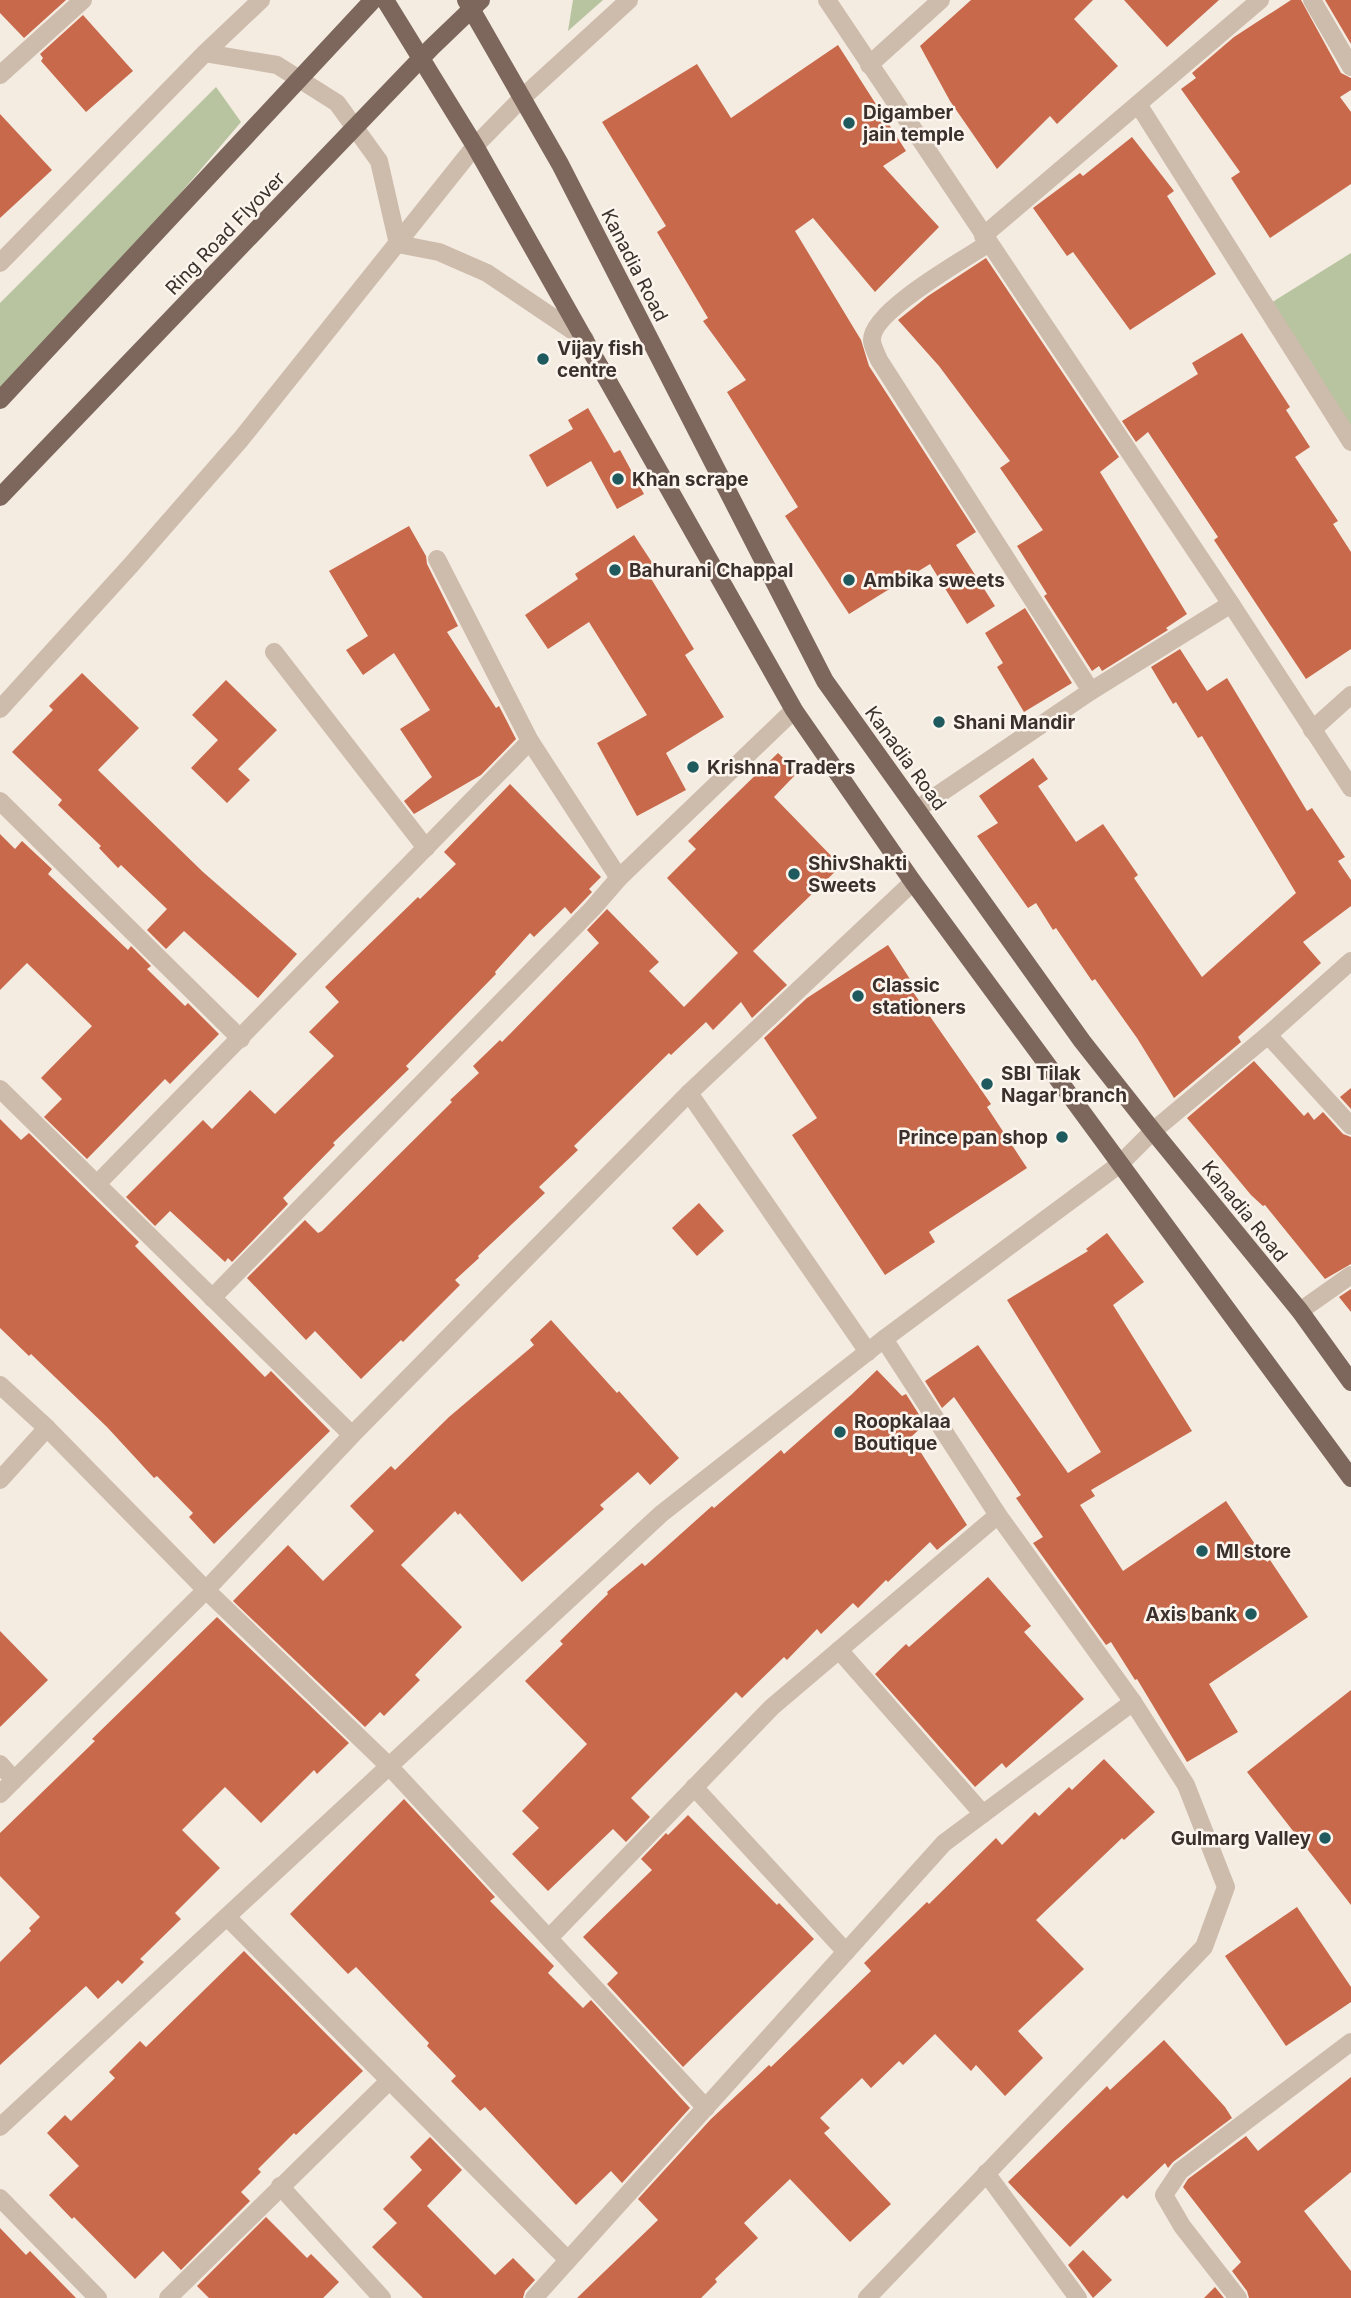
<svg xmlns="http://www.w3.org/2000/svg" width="1351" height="2298" font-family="Inter,sans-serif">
	<rect width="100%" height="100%" fill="#f4ebe1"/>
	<!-- green -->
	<g fill="#b8c4a0">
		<polygon points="573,0 603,0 568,31"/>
		<polygon points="216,87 241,122 72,321 0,401 0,303"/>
		<polygon points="1351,253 1351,442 1266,306"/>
	</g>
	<!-- building -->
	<g fill="#c8694b">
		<polygon points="0,0 66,0 24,38 0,13"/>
		<polygon points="971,0 1093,0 1074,19 1118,66 1057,124 1050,116 997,169 950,101 920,46"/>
		<polygon points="1124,0 1219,0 1167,47"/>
		<polygon points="1291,0 1301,0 1341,73 1351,78 1351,90 1340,97 1351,112 1351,184 1270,238 1231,178 1240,172 1181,89 1196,78 1192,73 1234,37"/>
		<polygon points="1325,0 1351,0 1351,44"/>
		<polygon points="83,15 133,71 86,112 41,61 43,58 40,54"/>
		<polygon points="838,45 906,151 883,166 939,227 875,292 813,218 795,231 861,340 869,366 976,532 956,545 995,606 967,624 930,564 849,614 785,516 798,507 727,392 746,380 703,321 708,318 657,232 666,226 602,122 697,64 731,118"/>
		<polygon points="0,114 52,170 0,218"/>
		<polygon points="1132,137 1174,191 1167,196 1216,274 1130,330 1073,252 1067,256 1033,208 1080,173 1083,176"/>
		<polygon points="986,258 1119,457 1100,472 1187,614 1166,628 1168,630 1102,671 1099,666 1092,671 1044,596 1047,594 1017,546 1043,530 1000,468 1010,461 939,366 898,320 928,296"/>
		<polygon points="1242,333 1290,407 1286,410 1310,447 1295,457 1338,521 1333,524 1351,552 1351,649 1306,679 1214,540 1218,537 1148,432 1136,442 1122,421 1198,374 1192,363"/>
		<polygon points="588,408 614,453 620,450 644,494 617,509 591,461 547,487 529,455 573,429 568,420"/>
		<polygon points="409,526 426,556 427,564 458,626 447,632 496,708 499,706 516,739 481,775 414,814 404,801 432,777 400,729 430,710 394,653 363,675 346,650 368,636 329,571"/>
		<polygon points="634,535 655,567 647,572 694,649 685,655 724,717 666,753 686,790 637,816 597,743 647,715 589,622 548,649 525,615 578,579 575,574"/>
		<polygon points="1025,608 1072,683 1024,712 997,667 1003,663 985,633"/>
		<polygon points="1180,649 1207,691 1227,678 1307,811 1312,808 1345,857 1338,861 1351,880 1351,906 1303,942 1321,963 1238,1037 1241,1042 1174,1098 1137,1038 1095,979 1092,981 1056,928 1053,930 1036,903 1028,908 977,836 998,823 979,796 1033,758 1048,779 1038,786 1076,842 1103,824 1138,875 1134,878 1202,977 1296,893 1202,736 1198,738 1176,702 1173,704 1151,667"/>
		<polygon points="82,673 139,728 98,770 203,872 297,954 258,998 184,931 166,949 147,930 167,909 121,865 118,868 99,848 101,846 58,805 62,800 12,752 53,710 49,706"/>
		<polygon points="226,680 277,730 238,769 250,780 227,803 191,768 218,740 192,715"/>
		<polygon points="778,753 798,772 774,797 841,866 753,951 787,985 752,1018 741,1002 713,1030 706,1022 671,1055 669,1053 574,1146 578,1150 539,1187 545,1193 478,1256 479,1258 455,1280 460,1285 403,1342 401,1340 361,1379 315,1331 306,1340 247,1278 305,1220 318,1233 322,1231 452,1102 450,1100 479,1073 473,1066 500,1040 502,1042 599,943 587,930 607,909 659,962 649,971 684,1007 738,953 667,878 696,849 688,841"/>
		<polygon points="510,784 601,877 589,889 592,892 571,914 565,907 534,937 530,933 495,972 496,974 406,1066 409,1069 333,1143 335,1145 283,1198 288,1204 232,1262 228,1258 225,1262 170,1211 155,1226 126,1197 203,1120 212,1129 250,1090 275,1114 334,1056 309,1032 339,1002 325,987 418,897 420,899 456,864 444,852"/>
		<polygon points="0,834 15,849 22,841 52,869 48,874 128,950 131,946 151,966 147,969 185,1006 188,1003 219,1034 170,1084 165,1079 87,1159 44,1117 62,1099 41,1078 92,1026 27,963 0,990"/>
		<polygon points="888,945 917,990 913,992 991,1104 987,1107 1027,1168 929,1232 935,1242 885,1275 792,1135 817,1118 764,1038 807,998"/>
		<polygon points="1254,1061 1304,1116 1308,1112 1314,1120 1323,1112 1343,1134 1351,1137 1351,1264 1325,1279 1265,1205 1263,1206 1251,1195 1187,1118"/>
		<polygon points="1351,1088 1351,1109 1340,1097"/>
		<polygon points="0,1119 21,1140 29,1133 139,1242 135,1246 265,1377 271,1371 330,1431 214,1544 189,1517 193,1513 157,1476 154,1478 107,1427 31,1354 29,1356 0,1328"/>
		<polygon points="699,1203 724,1231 697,1256 672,1228"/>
		<polygon points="1107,1233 1144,1282 1113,1305 1192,1431 1091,1490 1095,1496 1080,1505 1123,1571 1226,1501 1267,1562 1270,1560 1308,1617 1209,1684 1238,1732 1187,1762 1137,1679 1135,1680 1111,1642 1106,1645 1033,1543 1043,1537 1016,1498 1021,1495 954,1397 942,1408 925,1381 978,1345 1068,1473 1101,1452 1007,1300 1088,1251 1086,1249"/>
		<polygon points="1351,1289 1351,1312 1339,1297"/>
		<polygon points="551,1320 617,1393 619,1391 679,1458 650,1485 638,1472 600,1505 604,1509 522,1582 460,1513 458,1515 455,1511 401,1565 462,1627 415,1675 420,1680 384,1716 380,1712 365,1727 233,1601 288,1545 323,1581 374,1531 350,1506 391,1466 395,1470 449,1417 534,1345 530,1340"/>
		<polygon points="877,1370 902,1396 906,1394 925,1424 911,1437 967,1525 937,1550 930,1542 888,1582 886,1580 858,1608 853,1603 821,1634 817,1629 787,1660 784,1657 742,1698 736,1692 631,1798 650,1817 626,1842 613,1829 548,1891 512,1854 539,1828 522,1811 587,1744 525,1681 563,1644 560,1641 608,1594 607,1592 642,1563 645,1566 712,1506 714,1508 781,1450 784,1454 851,1395"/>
		<polygon points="988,1577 1031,1626 1024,1632 1084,1699 1006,1768 1002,1763 975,1787 875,1674 906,1644 909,1647"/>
		<polygon points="217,1617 349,1743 317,1774 314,1770 261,1823 225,1787 182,1830 220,1868 175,1913 181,1919 140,1959 144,1962 122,1984 118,1980 98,1999 86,1986 0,2065 0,1962 31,1931 29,1928 40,1917 0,1876 0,1833 95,1741 92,1739"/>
		<polygon points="0,1631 48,1680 0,1727"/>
		<polygon points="1351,1690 1351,1905 1247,1772"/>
		<polygon points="1104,1759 1155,1812 1124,1840 1122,1838 1036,1920 1084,1969 1018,2031 1043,2058 1005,2096 976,2065 971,2071 935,2034 903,2065 899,2061 871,2088 862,2078 820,2118 830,2128 824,2133 891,2204 850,2242 790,2179 744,2223 758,2238 715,2279 717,2282 701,2298 577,2298 658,2220 638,2199 711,2119 769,2065 771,2067 871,1971 864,1963 927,1902 929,1904 996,1838 1002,1845 1035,1812 1039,1816 1069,1787 1072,1790"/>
		<polygon points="404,1799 495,1897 490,1901 554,1966 548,1973 583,2008 591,2000 690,2108 622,2183 611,2171 576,2205 485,2107 480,2111 451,2081 456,2076 427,2046 429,2043 356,1967 348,1974 290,1914"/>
		<polygon points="688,1815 777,1905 779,1903 814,1939 683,2067 607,1984 618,1973 583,1937 652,1870 641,1859 666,1833 668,1835"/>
		<polygon points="1297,1907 1351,1987 1351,2002 1286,2046 1225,1956"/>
		<polygon points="244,1951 363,2071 296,2135 294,2133 258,2169 261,2172 241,2192 250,2201 181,2270 163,2251 135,2279 74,2217 72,2219 49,2195 79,2166 47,2133 65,2115 71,2121 115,2078 109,2072 140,2041 146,2047"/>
		<polygon points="1164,2040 1225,2107 1232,2118 1173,2162 1168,2168 1165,2163 1127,2199 1123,2195 1070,2247 1008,2182 1107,2086 1110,2090"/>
		<polygon points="1351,2077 1351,2172 1304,2211 1351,2271 1351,2298 1249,2298 1247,2291 1232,2271 1241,2262 1183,2187 1188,2179 1246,2136 1258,2151"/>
		<polygon points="430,2137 462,2170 427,2206 495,2275 513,2258 535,2280 525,2291 523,2298 423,2298 372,2247 397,2223 383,2209 422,2170 410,2157"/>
		<polygon points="266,2217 307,2258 311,2254 339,2282 323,2298 209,2298 197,2286"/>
		<polygon points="0,2228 26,2255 30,2251 76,2298 0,2298"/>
		<polygon points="1083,2250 1112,2280 1093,2298 1068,2265"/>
		<polygon points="1215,2287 1224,2298 1204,2298"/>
	</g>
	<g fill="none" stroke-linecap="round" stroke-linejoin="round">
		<!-- minor -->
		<g stroke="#cdbbac" stroke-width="18">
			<polyline points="827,0 1231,604 1351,788"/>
			<polyline points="1312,0 1351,67"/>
			<polyline points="205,53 277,65 337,103 379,161 398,244 439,252 487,273 585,339"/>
			<polyline points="869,65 941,0"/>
			<polyline points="0,75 83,0"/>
			<polyline points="1138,104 1351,442"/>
			<polyline points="983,236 1260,0"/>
			<path d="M 989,243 C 965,259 871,311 872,340 C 872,346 877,355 879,360 L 1091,691"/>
			<polyline points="0,263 205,53 261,0"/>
			<polyline points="437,559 530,741 619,878"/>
			<polyline points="274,652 426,848"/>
			<polyline points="0,709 131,565 241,439 475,146 522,98 629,0"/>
			<polyline points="1312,730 1351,695"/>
			<polyline points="0,801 241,1039"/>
			<polyline points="917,809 1091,691 1231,604"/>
			<polyline points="1268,1035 1351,1126"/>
			<polyline points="0,1089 352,1435"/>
			<polyline points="689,1093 868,1352"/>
			<polyline points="97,1184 530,741"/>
			<polyline points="212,1298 593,908 619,878 794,710"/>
			<polyline points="1300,1311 1351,1275"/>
			<polyline points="0,1385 47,1428 206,1590 389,1766 706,2108"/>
			<polyline points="0,1480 47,1428"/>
			<polyline points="839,1650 983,1814"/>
			<polyline points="0,1764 14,1780"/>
			<polyline points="694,1787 846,1952"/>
			<polyline points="0,1794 206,1590 352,1435 689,1093 913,882"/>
			<polyline points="227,1917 568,2260"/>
			<polyline points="549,1938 772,1707 998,1515"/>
			<polyline points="0,2127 661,1514 884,1339 1120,1164 1153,1131 1268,1035 1351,961"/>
			<polyline points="986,2173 1078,2298"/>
			<polyline points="280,2186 382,2298"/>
			<polyline points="0,2198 98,2298"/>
			<polyline points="168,2298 389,2081"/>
			<polyline points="534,2298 944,1843 1133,1702"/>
			<polyline points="867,2298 1204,1947 1226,1887 1186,1785 1133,1702 998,1515 884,1339"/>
			<polyline points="1238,2298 1182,2226 1164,2195 1180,2171 1351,2042"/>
		</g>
		<!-- major -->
		<g stroke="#7d675c" stroke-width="18">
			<polyline points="385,0 475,146 794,710 913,882 1351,1478"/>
			<polyline points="466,0 560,164 825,681 1082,1041 1153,1131 1300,1311 1351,1382"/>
		</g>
		<!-- major-bridge -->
		<g stroke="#7d675c" stroke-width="18">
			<polyline points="0,400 373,0"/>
			<polyline points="0,497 432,47 481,0"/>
		</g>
	</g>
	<!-- markers -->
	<g fill="#1f5a5e" stroke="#fbf5ee" stroke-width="2.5">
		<circle cx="849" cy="123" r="7"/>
		<circle cx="543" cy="359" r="7"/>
		<circle cx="618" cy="479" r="7"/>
		<circle cx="615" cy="570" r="7"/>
		<circle cx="849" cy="580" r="7"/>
		<circle cx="939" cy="722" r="7"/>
		<circle cx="693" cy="767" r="7"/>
		<circle cx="794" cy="874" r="7"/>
		<circle cx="858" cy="996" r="7"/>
		<circle cx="987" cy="1084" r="7"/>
		<circle cx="1062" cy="1137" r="7"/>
		<circle cx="840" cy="1432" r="7"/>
		<circle cx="1202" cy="1551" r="7"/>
		<circle cx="1251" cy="1614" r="7"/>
		<circle cx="1325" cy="1838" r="7"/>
	</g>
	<g text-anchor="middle" stroke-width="5" stroke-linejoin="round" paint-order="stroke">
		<!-- poi labels -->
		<g font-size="19" font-weight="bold" fill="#3b302b" stroke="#fbf5ee" text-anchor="start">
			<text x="863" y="119">Digamber<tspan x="863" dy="22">jain temple</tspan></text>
			<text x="557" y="355">Vijay fish<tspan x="557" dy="22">centre</tspan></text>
			<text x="632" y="486">Khan scrape</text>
			<text x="629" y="577">Bahurani Chappal</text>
			<text x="863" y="587">Ambika sweets</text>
			<text x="953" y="729">Shani Mandir</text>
			<text x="707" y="774">Krishna Traders</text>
			<text x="808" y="870">ShivShakti<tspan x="808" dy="22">Sweets</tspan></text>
			<text x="872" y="992">Classic<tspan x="872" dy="22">stationers</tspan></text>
			<text x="1001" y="1080">SBI Tilak<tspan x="1001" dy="22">Nagar branch</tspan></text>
			<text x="1048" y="1144" text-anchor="end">Prince pan shop</text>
			<text x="854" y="1428">Roopkalaa<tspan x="854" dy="22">Boutique</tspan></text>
			<text x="1216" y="1558">MI store</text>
			<text x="1237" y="1621" text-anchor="end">Axis bank</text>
			<text x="1311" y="1845" text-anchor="end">Gulmarg Valley</text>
		</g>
		<!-- street labels -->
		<g font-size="19" fill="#3b302b" stroke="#fbf5ee">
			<text transform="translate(225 233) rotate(-46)" y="7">Ring Road Flyover</text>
			<text transform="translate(635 265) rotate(63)" y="7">Kanadia Road</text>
			<text transform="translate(906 758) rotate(54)" y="7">Kanadia Road</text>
			<text transform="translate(1245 1211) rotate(51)" y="7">Kanadia Road</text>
		</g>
	</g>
</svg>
